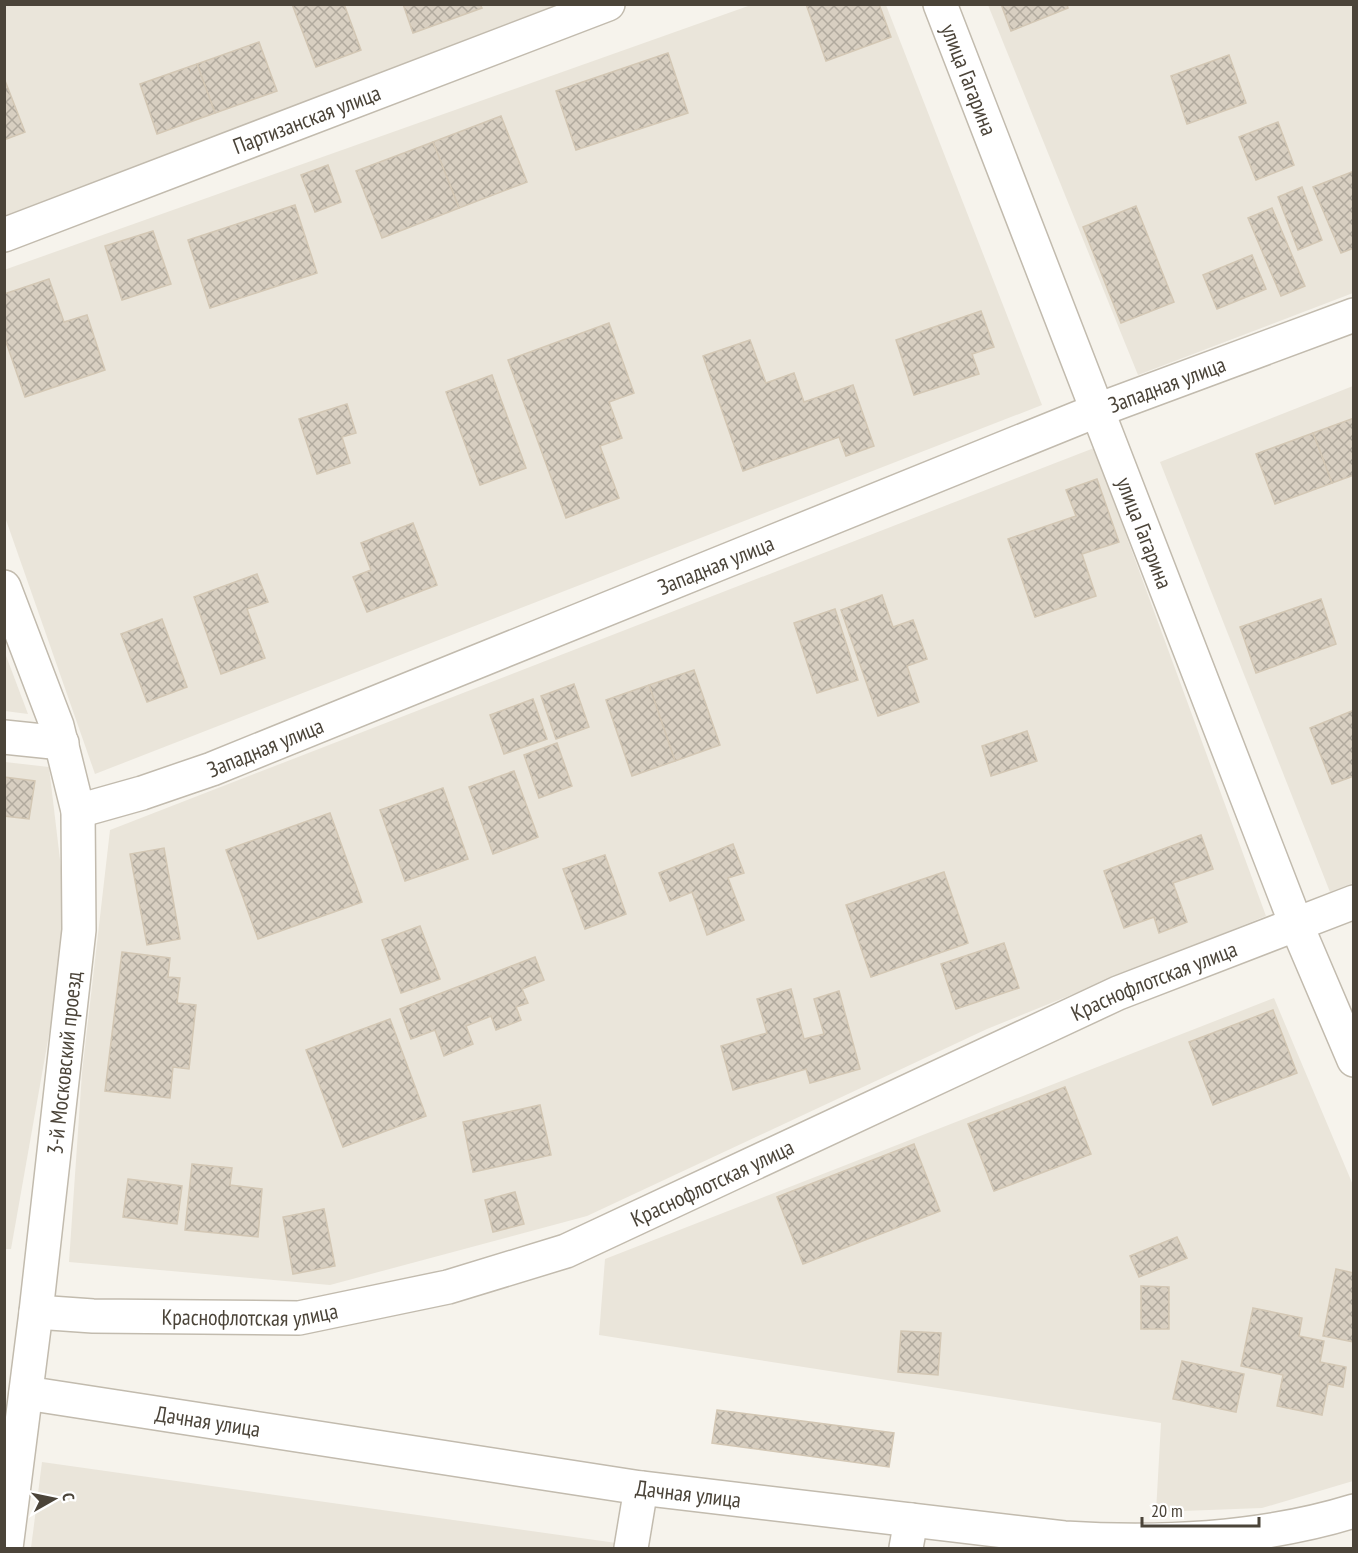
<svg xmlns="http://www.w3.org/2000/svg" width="1358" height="1553" font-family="'PT Sans Narrow',sans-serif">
	<defs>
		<pattern id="building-cross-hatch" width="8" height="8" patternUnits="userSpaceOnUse" patternTransform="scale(1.5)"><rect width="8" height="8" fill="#d8cfc1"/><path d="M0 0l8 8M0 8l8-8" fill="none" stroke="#b1aa9e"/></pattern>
	</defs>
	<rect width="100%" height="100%" fill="#f6f3ec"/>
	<!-- residential -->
	<g fill="#eae5da">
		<polygon points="5,5 558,5 5,222"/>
		<polygon points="751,5 886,5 1042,405 95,774 5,517 4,270"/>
		<polygon points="988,5 1353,5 1353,293 1138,375"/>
		<polygon points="1353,386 1353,883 1330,892 1160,462"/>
		<polygon points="1094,448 1266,916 987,1029 587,1216 330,1285 69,1262 82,1073 110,830"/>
		<polygon points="4,653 5,653 28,714 5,711"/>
		<polygon points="5,762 49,767 68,927 11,1249 5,1249"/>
		<polygon points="1274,998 1353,1185 1353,1481 1262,1508 1156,1512 1161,1423 599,1335 605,1259"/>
		<polygon points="42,1462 652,1548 31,1548"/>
	</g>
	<!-- building -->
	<g fill="url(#building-cross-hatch)" stroke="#d3c7b4" stroke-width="1.5">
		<polygon points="292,4 344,4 361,50 316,67"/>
		<polygon points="403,4 480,4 482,8 413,33"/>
		<polygon points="806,4 879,4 891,37 826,61"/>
		<polygon points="1001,4 1067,4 1068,8 1011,31"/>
		<polygon points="259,42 277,91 215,113 197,64"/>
		<polygon points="668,53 688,113 576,150 556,91"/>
		<polygon points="1229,55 1246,103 1187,124 1171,76"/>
		<polygon points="197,64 215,113 157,134 140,84"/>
		<polygon points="4,78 25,132 4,140"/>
		<polygon points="501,116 527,182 459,208 433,142"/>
		<polygon points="1278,122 1294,165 1256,180 1239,137"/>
		<polygon points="433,142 459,208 382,238 356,171"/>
		<polygon points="328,165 341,202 315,212 301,175"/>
		<polygon points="1354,171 1354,248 1341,253 1313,187"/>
		<polygon points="1302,187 1322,240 1298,250 1278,197"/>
		<polygon points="295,205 317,273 210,308 188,240"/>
		<polygon points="1136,206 1174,302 1121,323 1083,227"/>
		<polygon points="1272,208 1305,286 1281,296 1248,218"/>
		<polygon points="153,231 171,284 122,300 105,246"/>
		<polygon points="1252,255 1266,289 1217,309 1203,275"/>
		<polygon points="49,279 64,322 87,315 105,370 25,397 4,336 4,294"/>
		<polygon points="981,311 994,347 972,354 979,374 914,395 896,340"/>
		<polygon points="609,323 634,393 609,402 622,438 600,446 619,498 566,518 508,360"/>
		<polygon points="750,340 766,383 794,373 804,402 853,385 874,446 846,456 839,437 743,471 703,356"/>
		<polygon points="492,375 526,468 480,485 446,392"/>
		<polygon points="347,404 356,433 342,437 350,463 317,474 299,419"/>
		<polygon points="1354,418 1354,475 1332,483 1313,433"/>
		<polygon points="1313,433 1332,483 1275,504 1256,454"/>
		<polygon points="1097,479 1119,542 1082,554 1096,596 1035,617 1008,539 1076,516 1066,490"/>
		<polygon points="413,523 437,585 367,612 353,577 371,570 361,543"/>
		<polygon points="257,574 268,602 247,609 265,658 221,674 194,597"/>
		<polygon points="882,595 893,627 913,620 927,659 907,666 919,702 878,716 841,610"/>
		<polygon points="1321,599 1336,644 1256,673 1240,627"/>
		<polygon points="835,609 858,680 817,693 794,623"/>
		<polygon points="162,619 187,687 147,702 121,634"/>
		<polygon points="694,670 720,745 675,761 649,685"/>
		<polygon points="574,684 589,727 556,739 541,696"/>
		<polygon points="649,685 675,761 632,776 606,700"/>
		<polygon points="533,699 547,739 504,754 490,715"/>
		<polygon points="1354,710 1354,776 1332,784 1310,728"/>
		<polygon points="1027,731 1037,761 991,776 982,746"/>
		<polygon points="557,743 572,786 539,798 524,755"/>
		<polygon points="514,771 538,837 493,854 469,787"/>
		<polygon points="4,777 35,781 29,819 4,816"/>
		<polygon points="443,788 468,859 405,881 380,810"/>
		<polygon points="330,813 362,902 258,939 226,850"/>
		<polygon points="1201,835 1213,869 1173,883 1187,922 1159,933 1154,917 1124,928 1104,871"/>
		<polygon points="733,844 744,873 728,878 744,920 707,935 692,892 670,901 659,873"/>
		<polygon points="164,848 180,939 147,945 130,854"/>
		<polygon points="605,855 626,914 585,929 563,869"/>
		<polygon points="944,872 968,943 871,977 846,905"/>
		<polygon points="420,926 440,979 401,993 382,940"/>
		<polygon points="1004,943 1019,988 956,1009 941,964"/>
		<polygon points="122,952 170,958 168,977 180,978 177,1003 196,1005 189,1069 173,1067 170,1098 105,1091"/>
		<polygon points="535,957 544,980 522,989 528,1003 516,1007 521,1020 496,1030 491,1016 466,1026 473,1044 444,1056 435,1030 411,1039 400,1009"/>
		<polygon points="791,989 804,1039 824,1034 814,999 839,991 860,1069 810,1083 806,1069 733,1090 721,1046 767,1033 757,999"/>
		<polygon points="1273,1010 1297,1073 1213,1105 1189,1042"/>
		<polygon points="390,1019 426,1116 343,1147 306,1050"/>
		<polygon points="1065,1087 1091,1154 994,1191 968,1124"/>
		<polygon points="540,1105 551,1155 473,1172 463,1122"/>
		<polygon points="914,1144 940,1211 803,1264 777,1197"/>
		<polygon points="192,1164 232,1168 230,1185 262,1189 258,1237 185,1230"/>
		<polygon points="128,1179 182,1186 177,1224 123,1217"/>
		<polygon points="515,1192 524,1224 493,1232 485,1200"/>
		<polygon points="324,1209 335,1266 293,1274 283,1217"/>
		<polygon points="1177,1237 1187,1258 1139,1277 1130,1256"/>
		<polygon points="1336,1269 1354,1273 1354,1342 1323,1336"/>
		<polygon points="1141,1286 1169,1287 1169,1329 1141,1329"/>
		<polygon points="1253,1308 1302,1318 1299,1336 1324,1341 1320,1362 1346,1367 1343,1387 1328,1384 1322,1415 1277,1406 1283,1375 1241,1366"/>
		<polygon points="901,1331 941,1333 938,1375 898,1372"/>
		<polygon points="1182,1361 1244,1374 1236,1412 1173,1399"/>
		<polygon points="717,1410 894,1433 889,1467 712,1443"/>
	</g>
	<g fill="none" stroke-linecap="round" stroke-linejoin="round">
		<defs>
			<g id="minor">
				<path id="s1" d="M 940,4 L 1296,924 L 1354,1060"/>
				<path id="s2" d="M 4,235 L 608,4"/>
				<polyline points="4,587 57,726 78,811 79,930 36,1312 6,1548"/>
				<polyline points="4,737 62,743"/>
				<path id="s3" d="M 78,811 L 142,793 L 212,769 L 1098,410 L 1354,315"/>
				<path id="s4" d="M 36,1312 L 93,1316 L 299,1318 L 448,1287 L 566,1251 L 1118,993 L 1354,902"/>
				<path id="s5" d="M 26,1393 L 641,1488 L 1064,1538 C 1161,1544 1260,1540 1354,1511"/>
				<polyline points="631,1548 641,1488"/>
				<polyline points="906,1548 911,1520"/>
			</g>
		</defs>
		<!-- minor casing -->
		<use href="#minor" stroke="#c2bbae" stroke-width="36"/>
		<!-- minor -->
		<use href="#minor" stroke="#fff" stroke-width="33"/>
	</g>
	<g text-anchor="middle" stroke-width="4.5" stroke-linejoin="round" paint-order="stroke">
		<!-- street labels -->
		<g font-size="22" fill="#4b4439" stroke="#fff">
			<text dy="8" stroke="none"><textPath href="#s1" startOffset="81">улица Гагарина</textPath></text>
			<text dy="8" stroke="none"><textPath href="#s2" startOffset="324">Партизанская улица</textPath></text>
			<text dy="8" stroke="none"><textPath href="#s3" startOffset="1170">Западная улица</textPath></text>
			<text dy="8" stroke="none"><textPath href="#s1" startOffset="567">улица Гагарина</textPath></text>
			<text dy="8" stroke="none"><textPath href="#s3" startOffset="684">Западная улица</textPath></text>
			<text dy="8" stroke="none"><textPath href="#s3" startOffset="198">Западная улица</textPath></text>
			<text dy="8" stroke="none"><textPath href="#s4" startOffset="1186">Краснофлотская улица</textPath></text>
			<text transform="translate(64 1063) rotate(-84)" y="8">3-й Московский проезд</text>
			<text dy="8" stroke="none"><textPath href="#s4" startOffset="700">Краснофлотская улица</textPath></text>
			<text dy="8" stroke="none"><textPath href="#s4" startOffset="214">Краснофлотская улица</textPath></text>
			<text dy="8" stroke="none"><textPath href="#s5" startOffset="184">Дачная улица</textPath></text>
			<text dy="8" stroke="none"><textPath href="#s5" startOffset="670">Дачная улица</textPath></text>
		</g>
	</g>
	<!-- border -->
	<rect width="1358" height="1553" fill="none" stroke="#4b4439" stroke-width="12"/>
	<!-- north arrow -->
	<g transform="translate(54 1499) rotate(81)" stroke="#ffffff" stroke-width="4.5" paint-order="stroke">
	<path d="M0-4.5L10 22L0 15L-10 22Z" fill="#4b4439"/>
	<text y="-9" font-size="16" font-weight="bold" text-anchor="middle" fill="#4b4439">С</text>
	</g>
	<!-- scale -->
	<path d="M1142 1517v9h117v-9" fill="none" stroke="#4b4439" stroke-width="3"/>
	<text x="1151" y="1517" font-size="18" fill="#4b4439" stroke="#ffffff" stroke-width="4.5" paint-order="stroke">20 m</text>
</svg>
